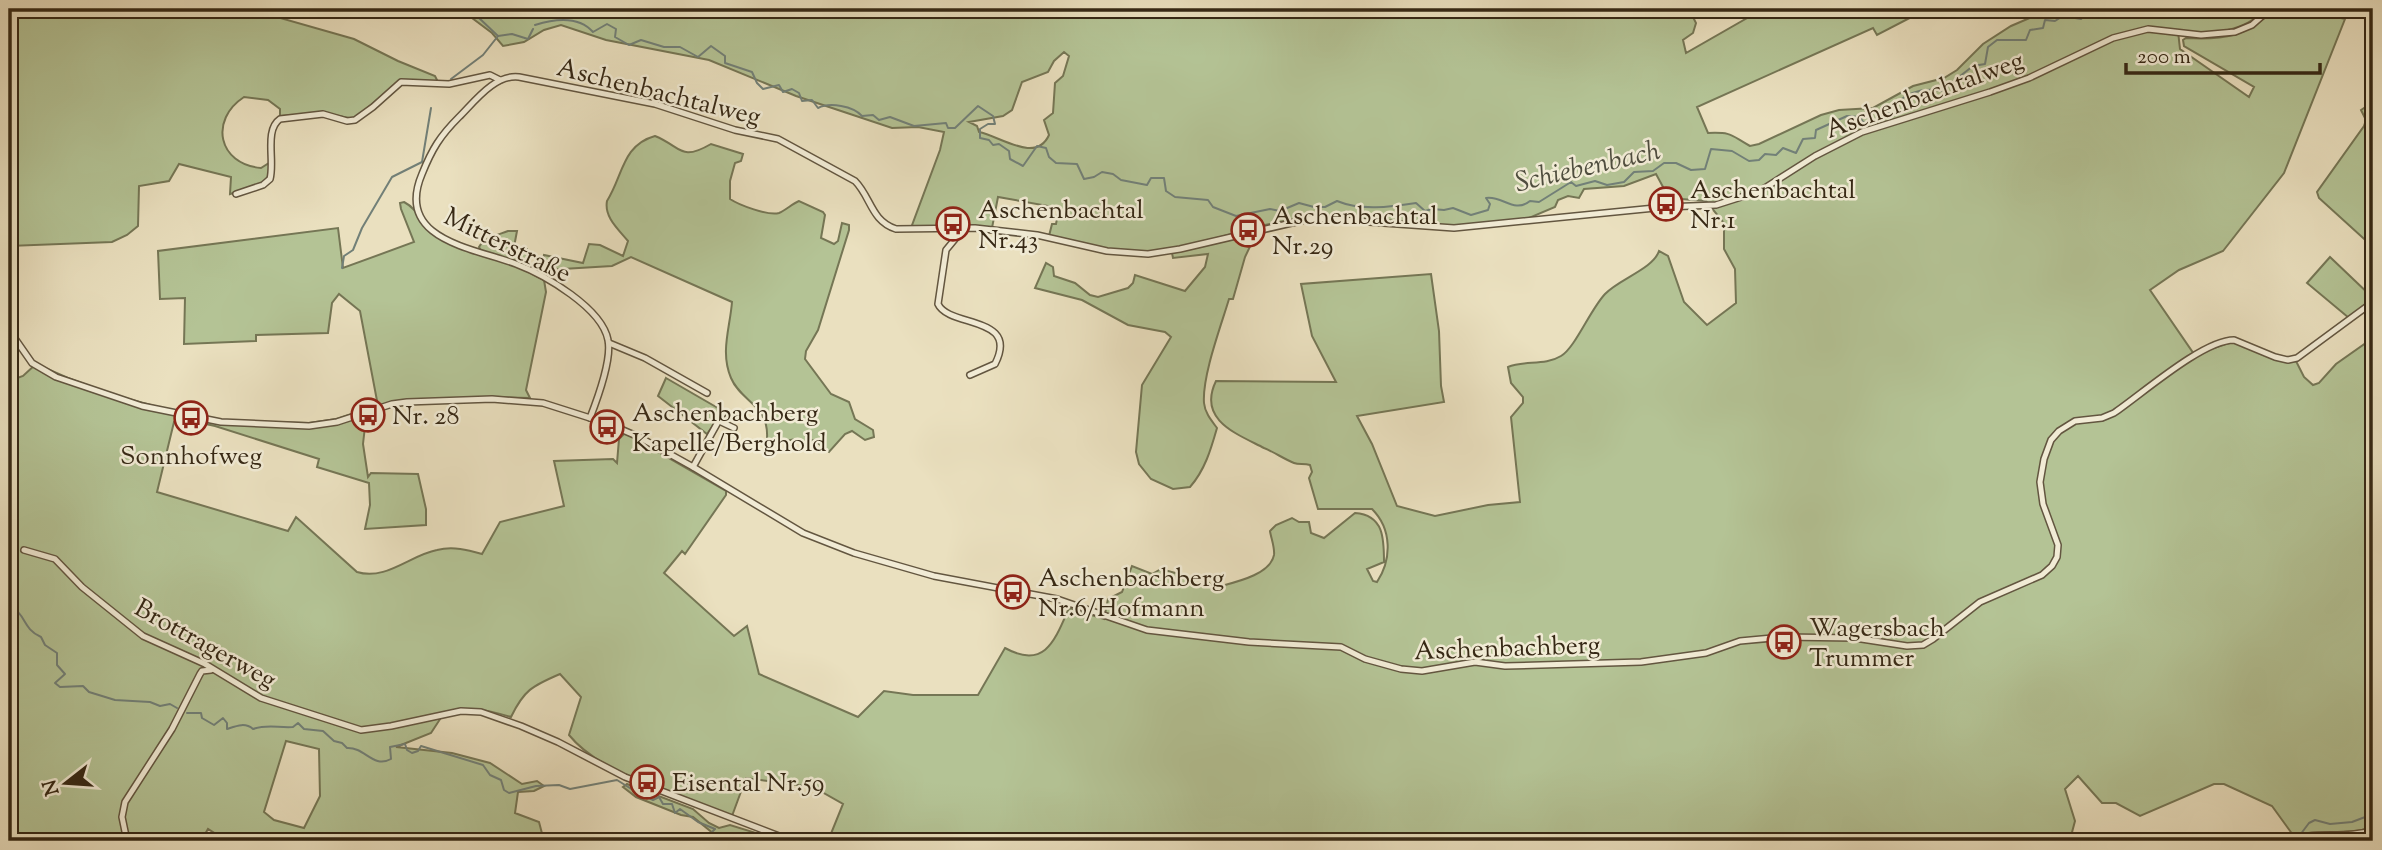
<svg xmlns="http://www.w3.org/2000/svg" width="2382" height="850" font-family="'Sorts Mill Goudy',serif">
	<rect width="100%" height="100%" fill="#eae0bf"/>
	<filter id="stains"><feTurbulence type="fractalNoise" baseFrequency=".00286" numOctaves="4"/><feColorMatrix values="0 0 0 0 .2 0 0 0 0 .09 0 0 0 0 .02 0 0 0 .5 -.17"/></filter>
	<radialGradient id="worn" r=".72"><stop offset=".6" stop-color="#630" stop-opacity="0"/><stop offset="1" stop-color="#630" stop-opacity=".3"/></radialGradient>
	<!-- green -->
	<g fill="#b4c395" stroke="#757655" stroke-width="2" fill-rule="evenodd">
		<path d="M 9,9 L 249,9 L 354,39 L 398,61 L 435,76 L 438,82 L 400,81 L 354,119 L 324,113 L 280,116 L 280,109 L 268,100 L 244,97 C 209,120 218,164 261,168 L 269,163 L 270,174 L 262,184 L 230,194 L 231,177 L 179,164 L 169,181 L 139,186 L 138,226 L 127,235 L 112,242 L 9,246 Z"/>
		<path d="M 460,9 L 1689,9 L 1696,23 L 1693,33 L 1683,40 L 1686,53 L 1763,9 L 1927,9 L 1877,35 L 1873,28 L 1697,107 L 1708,133 C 1733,132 1730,135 1750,146 L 1759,144 L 1821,115 L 1839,110 L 1873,108 L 1913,86 L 1944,78 L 1957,70 L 1983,44 L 2011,26 L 2048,10 L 2266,9 C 2242,34 2211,34 2178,31 L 2180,49 L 2249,97 L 2254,87 L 2184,46 L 2183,40 L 2186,38 C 2224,40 2247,37 2274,9 L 2323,9 L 2337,17 L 2345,19 L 2284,173 L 2223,251 L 2179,270 L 2150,290 L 2194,354 L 2233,342 L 2288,362 L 2296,361 L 2304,377 L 2313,385 L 2319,383 L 2336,364 L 2373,338 L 2373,827 C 2351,835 2318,831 2293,835 L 2272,806 L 2224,784 L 2214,784 L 2140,816 L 2116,803 L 2102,803 L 2078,776 L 2065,789 L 2075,821 L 2071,836 L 2062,841 L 828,841 L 843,804 L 813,787 L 746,778 L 732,816 C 684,797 602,776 569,735 L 581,697 L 560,674 C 532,686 524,690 511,717 C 484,709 471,706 444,713 L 431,733 L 396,747 L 452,753 L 490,763 L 522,784 L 537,781 L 544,786 L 534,791 L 518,792 L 515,813 L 539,822 L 544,841 L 227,841 L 208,829 L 201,841 L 9,841 L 9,381 L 23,376 L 36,364 L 68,378 L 114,395 L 158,407 L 227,421 L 309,423 L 336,419 L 367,409 L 363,444 L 368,477 L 371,473 L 418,474 L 426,509 L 426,525 L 365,529 L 370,505 L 369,483 L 317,467 L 319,459 L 215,426 L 178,418 L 174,422 L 157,492 L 288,531 L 296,517 L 357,572 C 386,581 410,555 437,550 C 453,546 468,550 482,554 L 500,522 L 564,506 L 554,461 L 613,459 L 617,463 L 619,439 L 625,433 L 726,491 L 726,495 L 685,554 L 682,551 L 664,573 L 734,636 L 747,626 L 759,674 L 858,717 L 884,691 L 913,695 L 978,695 L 1005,648 C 1045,670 1055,640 1069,608 L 1104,619 L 1108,599 L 1122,592 L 1132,566 L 1152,574 L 1161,569 L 1186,576 L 1195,585 L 1207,581 L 1214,588 C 1231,583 1270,576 1274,555 C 1275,548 1271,538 1270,531 L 1276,525 L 1292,518 L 1299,522 L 1309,522 L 1311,533 L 1324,538 L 1355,513 C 1384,515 1384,539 1384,562 L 1367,569 L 1373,581 L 1377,582 C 1392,559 1392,529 1372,509 L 1318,509 L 1309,478 L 1312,472 L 1310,465 C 1304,463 1299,465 1294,463 C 1284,459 1274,452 1264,448 C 1237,434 1197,420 1216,381 L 1336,382 L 1312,336 L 1301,284 L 1431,274 L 1439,331 L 1441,386 L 1444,402 L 1357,416 L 1372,444 L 1397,506 L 1435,516 L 1488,505 L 1520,502 L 1511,417 L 1523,403 L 1523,397 L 1511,383 L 1508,367 C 1524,360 1545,366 1561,356 C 1575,348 1590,310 1605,294 C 1619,279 1653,269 1659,251 L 1668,256 L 1684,302 L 1707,325 L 1736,303 L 1735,269 L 1724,249 L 1724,223 L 1706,201 L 1669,198 L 1656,174 L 1624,186 L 1584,189 L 1579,198 L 1568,196 L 1558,200 L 1555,207 L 1524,220 L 1454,226 L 1313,215 L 1265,225 L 1191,245 L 1148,252 L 1108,249 L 1049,236 L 1052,224 L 1056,224 L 1059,208 L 998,197 L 992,228 L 954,225 L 911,228 L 940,150 L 944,132 L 918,127 L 892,128 L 796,96 L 709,60 L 606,40 L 561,25 L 544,30 L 524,42 L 503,46 L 492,33 ZM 1064,52 L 1069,56 L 1063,76 L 1055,83 L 1053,113 L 1044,120 L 1049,135 C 1036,164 1000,136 979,132 L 977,126 L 969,122 L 1003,116 L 1012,110 L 1022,82 L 1048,72 L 1054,61 ZM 286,741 L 319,749 L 320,796 L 304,828 L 274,820 L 264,812 Z"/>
		<polygon points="2373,102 2373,247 2319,198 2317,192 2364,126 2366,120 2361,110"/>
		<path d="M 655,136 C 682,147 680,162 711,144 L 743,154 L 741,161 L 735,163 L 730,181 L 730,199 C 739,205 768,216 779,213 C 786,210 792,204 799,201 L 823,212 L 825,215 L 821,238 L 834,244 L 838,241 L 842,223 L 849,225 L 849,230 L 818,330 L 806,351 L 805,359 L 831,394 L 849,402 L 855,419 L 873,430 L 874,437 L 865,440 L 852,431 L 845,434 L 829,452 L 814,440 L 803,442 L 796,439 L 773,443 L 767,438 C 769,405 741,402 731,378 C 720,352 730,328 732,302 L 631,257 L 612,266 L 546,270 L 543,275 L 539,273 L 544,255 L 583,263 L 589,244 L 600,245 L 623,256 L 628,241 C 618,229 604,217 607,201 C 623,176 622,145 655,136 Z"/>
		<path d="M 404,202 C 419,210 418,220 430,231 L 525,270 L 544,280 L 546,292 L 526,390 L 530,398 L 492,397 L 392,402 L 378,406 L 360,311 L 339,294 L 332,303 L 328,333 L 256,335 L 256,341 L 184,344 L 185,298 L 160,299 L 158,251 L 338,228 L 343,268 L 414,242 L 401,209 L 400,203 Z"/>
		<path d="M 508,231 L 517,231 L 514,247 L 527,249 L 527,266 L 481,251 L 479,247 C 484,238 498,235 508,231 Z"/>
		<path d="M 1256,234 L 1245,257 L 1233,299 L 1229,299 C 1221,326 1202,376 1204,403 C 1205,413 1211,420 1217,428 C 1211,449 1205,470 1190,487 L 1173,489 L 1151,479 L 1139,464 L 1136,452 L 1142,385 L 1171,337 L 1165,332 L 1128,325 L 1082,300 L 1035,288 L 1046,263 L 1053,267 L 1054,276 L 1075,283 L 1090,295 L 1098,297 L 1128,288 L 1133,283 L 1135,275 L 1185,291 L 1205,267 L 1208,254 L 1173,258 L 1172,253 Z"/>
		<polygon points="2330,257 2373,298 2349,318 2307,283"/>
		<polygon points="666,378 723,411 707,434 658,396"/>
		<polygon points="627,784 693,809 709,823 719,828 730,825 782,841 742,841 734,837 714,834 693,817 681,815 636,797 623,787"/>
	</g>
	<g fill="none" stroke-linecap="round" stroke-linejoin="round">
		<!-- stream -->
		<g stroke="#728078" stroke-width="2">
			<polyline points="466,9 478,17 498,36 512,34 528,39 533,29"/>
			<path d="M 535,25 C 554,19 578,15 593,32 L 607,24 L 616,29 L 615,37 L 629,45 L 641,40 L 664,47 L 680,47 L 698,57 L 711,46 L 725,56 L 725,63 L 752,72 L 757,83 L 763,89 L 779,85 L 783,92 L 792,89 L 799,93 L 802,101 L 812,100 L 818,108 C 830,102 853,106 862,116 L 873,115 L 879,120 L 890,117 L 914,126 L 946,123 L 948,128 L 955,128 L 978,106 L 993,116 L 995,124 L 988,124 L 980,129 L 980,138 L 989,140 L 993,145 L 999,144 L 1009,151 L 1010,159 L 1023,166 L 1037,146 L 1046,148 L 1049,157 L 1056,163 L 1077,164 L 1084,179 L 1094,177 L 1102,172 L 1113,174 L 1121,180 L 1147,185 L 1151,178 L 1164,178 L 1166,191 L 1175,197 L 1208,200 L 1213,207 L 1236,216 L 1270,209 L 1280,211 L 1299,203 L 1314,207 L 1325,207 L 1337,201 C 1361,211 1390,207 1416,203 L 1425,211 L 1432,209 L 1444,210 L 1453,208 L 1471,215 L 1488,210 L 1490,204 L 1486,198 C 1502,195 1514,214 1530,201 L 1539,202 L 1571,182 L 1576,186 L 1595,181 L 1607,185 L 1624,182 L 1634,172 L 1653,171 L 1664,163 L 1676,163 L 1691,170 L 1705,169 L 1711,149 L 1732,151 L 1749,161 L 1759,160 L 1765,154 L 1776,155 L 1783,148 L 1796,153 L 1803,139 L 1815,138 L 1816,130 L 1847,116 L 1860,117 L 1863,122 L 1873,123 L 1883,119 L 1882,112 L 1891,112 C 1900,93 1923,87 1941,91 L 1973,66 L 1985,64 L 1988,47 L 1997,40 L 2026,40 L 2030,30 L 2043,28 L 2045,20 L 2055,21 L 2063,16 L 2081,19 L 2088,11 L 2101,9"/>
			<polyline points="451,79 483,55 498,36"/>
			<polyline points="342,268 344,256 353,250 362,228 392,177 422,162 431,108"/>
			<path d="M 9,607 C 27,613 21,628 41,637 L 45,645 L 57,653 L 57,665 L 65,674 L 55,683 L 60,687 L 83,686 L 89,692 L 115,700 L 150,702 L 160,706 L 170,704 L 177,708"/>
			<path d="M 187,713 L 201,713 L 202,718 L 214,725 L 223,718 L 227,723 L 227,729 C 236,726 245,722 253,729 C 267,724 278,728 293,727 L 298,723 L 304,729 L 323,731 L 334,741 L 342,743 L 347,748 C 365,747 373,769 391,759 L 390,747 L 405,744 L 407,750 L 412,753 L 418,751 L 421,746 L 483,765 L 490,775 L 501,780 L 504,790 L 509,793 L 536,786 L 559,785 L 570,789 L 617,780 L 641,795 L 647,792 L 647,797 L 653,800 L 659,797 L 663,804 L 672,804 L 675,813 L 680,809 L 698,822 L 715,829 L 711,833 L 747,833 L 749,838 L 766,841"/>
			<polyline points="2300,835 2309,823 2315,820 2330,824 2352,822 2373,814"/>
		</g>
		<defs>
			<g id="minor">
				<path d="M 236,194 L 263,185 L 270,179 C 275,161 264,130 280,119 L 323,114 L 347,121 L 355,120 L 373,107 L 401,82 L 449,84 L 490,75 L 500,80"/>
				<path d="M 965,227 L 946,250 L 938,304 C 949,328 1020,315 995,364 L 970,375"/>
				<path d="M 9,330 L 32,363 L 56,377 L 142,406 L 221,422 L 309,426 L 337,422 L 392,404 L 407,402 L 492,399 L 543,403 L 609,424 L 639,437 L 693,467 L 803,533 L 854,553 L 934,576 L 1057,599 L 1147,630 L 1249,642 L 1341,647 L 1365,659 L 1401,669 L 1422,671 L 1475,662 L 1505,666 L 1641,662 L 1706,653 L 1740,641 L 1784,637 L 1855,638 L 1907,646 L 1923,645 L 1933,639 L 1980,602 L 2042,575 L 2052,566 L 2057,557 L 2058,545 L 2043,504 L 2040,482 L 2044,459 L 2051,440 L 2059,431 L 2075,421 L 2102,418 L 2114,413 C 2142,394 2203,340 2234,340 L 2275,357 L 2288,360 L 2297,358 L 2373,302"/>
				<polyline points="609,343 645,358 707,393"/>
				<path d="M 590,418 C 597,400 612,359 608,340 C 602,308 545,275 516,264 C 474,248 394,240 422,174 C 432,149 440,136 459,117 C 475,101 495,74 519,77 L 655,104 L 735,130 L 778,139 L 855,181 C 871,197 871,221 896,229 L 975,228 L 1037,235 L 1107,251 L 1148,254 L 1180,249 L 1313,218 L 1454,228 L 1665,207 L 1716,205 L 1760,191 L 1815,156 L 1862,132 L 1990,92 L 2029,78 L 2113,38 L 2148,29 L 2201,35 L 2235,32 L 2252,25 L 2270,9"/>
				<polyline points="719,421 734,428"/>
				<polyline points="693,467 723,413"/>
				<polyline points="24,550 55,559 82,587 143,636 205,664 261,698 361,730 391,726 461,711 481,712 521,726 558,742 625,777 792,841"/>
				<polyline points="127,841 122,817 125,802 172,729 200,674 202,671 211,670"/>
				<path d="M 2286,841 C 2315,830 2345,840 2373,830"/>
			</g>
		</defs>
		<!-- minor casing -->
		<use href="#minor" stroke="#635640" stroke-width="8"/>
		<!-- minor -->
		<use href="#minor" stroke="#f1ebd5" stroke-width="5"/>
	</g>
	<!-- icons -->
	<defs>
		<symbol id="bus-ring" viewBox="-11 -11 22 22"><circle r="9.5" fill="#f1ebd5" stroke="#8f2418" stroke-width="1.5"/><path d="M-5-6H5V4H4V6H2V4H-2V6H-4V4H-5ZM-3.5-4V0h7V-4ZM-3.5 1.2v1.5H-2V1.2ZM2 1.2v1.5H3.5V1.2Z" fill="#8f2418"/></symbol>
	</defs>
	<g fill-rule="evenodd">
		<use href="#bus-ring" x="1647" y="185" width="38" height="38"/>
		<use href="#bus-ring" x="934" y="205" width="38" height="38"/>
		<use href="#bus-ring" x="1229" y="211" width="38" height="38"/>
		<use href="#bus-ring" x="349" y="396" width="38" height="38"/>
		<use href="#bus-ring" x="172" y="399" width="38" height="38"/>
		<use href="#bus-ring" x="588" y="408" width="38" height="38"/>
		<use href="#bus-ring" x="994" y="573" width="38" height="38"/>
		<use href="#bus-ring" x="1765" y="623" width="38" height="38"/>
		<use href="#bus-ring" x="628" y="763" width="38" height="38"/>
	</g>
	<g text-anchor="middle" stroke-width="5" stroke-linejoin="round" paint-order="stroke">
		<!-- street labels -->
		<g font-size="26" fill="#362815" stroke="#f1ebd5">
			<text transform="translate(659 91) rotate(14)" y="9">Aschenbachtalweg</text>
			<text transform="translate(1924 94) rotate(-20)" y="9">Aschenbachtalweg</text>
			<text transform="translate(508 244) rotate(26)" y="9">Mitterstraße</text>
			<text transform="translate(206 643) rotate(29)" y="9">Brottragerweg</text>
			<text transform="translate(1507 647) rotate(-2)" y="9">Aschenbachberg</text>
		</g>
		<!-- poi labels -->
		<g font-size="26" fill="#362815" stroke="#f1ebd5" text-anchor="start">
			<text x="1690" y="198">Aschenbachtal<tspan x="1690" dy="30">Nr.1</tspan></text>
			<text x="978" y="218">Aschenbachtal<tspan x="978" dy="30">Nr.43</tspan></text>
			<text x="1272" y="224">Aschenbachtal<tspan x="1272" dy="30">Nr.29</tspan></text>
			<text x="632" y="421">Aschenbachberg<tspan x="632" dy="30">Kapelle/Berghold</tspan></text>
			<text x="392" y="424">Nr. 28</text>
			<text x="191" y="464" text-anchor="middle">Sonnhofweg</text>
			<text x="1038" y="586">Aschenbachberg<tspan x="1038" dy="30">Nr.6/Hofmann</tspan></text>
			<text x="1809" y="636">Wagersbach<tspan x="1809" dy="30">Trummer</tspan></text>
			<text x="672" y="791">Eisental Nr.59</text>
		</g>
		<!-- water labels -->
		<g font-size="28" font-style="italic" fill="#4f4d3e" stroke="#f1ebd5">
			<text transform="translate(1587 165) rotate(-13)" y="10">Schiebenbach</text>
		</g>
	</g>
	<!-- margin -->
	<rect width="2382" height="850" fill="none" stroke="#eae0bf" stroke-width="35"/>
	<rect x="10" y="10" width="2361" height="829" fill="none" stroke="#362815" stroke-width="3.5"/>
	<rect x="18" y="18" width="2347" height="815" fill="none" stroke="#362815" stroke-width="2"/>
	<!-- north arrow -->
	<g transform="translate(66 783) rotate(253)" stroke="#f1ebd5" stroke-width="5" paint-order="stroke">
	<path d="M0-5L12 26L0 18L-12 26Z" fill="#362815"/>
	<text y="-10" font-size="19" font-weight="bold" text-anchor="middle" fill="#362815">N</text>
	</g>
	<!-- scale -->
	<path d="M2126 63v10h194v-10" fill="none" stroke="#362815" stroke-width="3.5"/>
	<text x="2137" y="63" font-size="21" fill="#362815" stroke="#f1ebd5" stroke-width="5" paint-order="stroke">200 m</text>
	<rect width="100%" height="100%" filter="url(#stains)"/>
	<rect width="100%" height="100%" fill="url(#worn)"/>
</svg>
